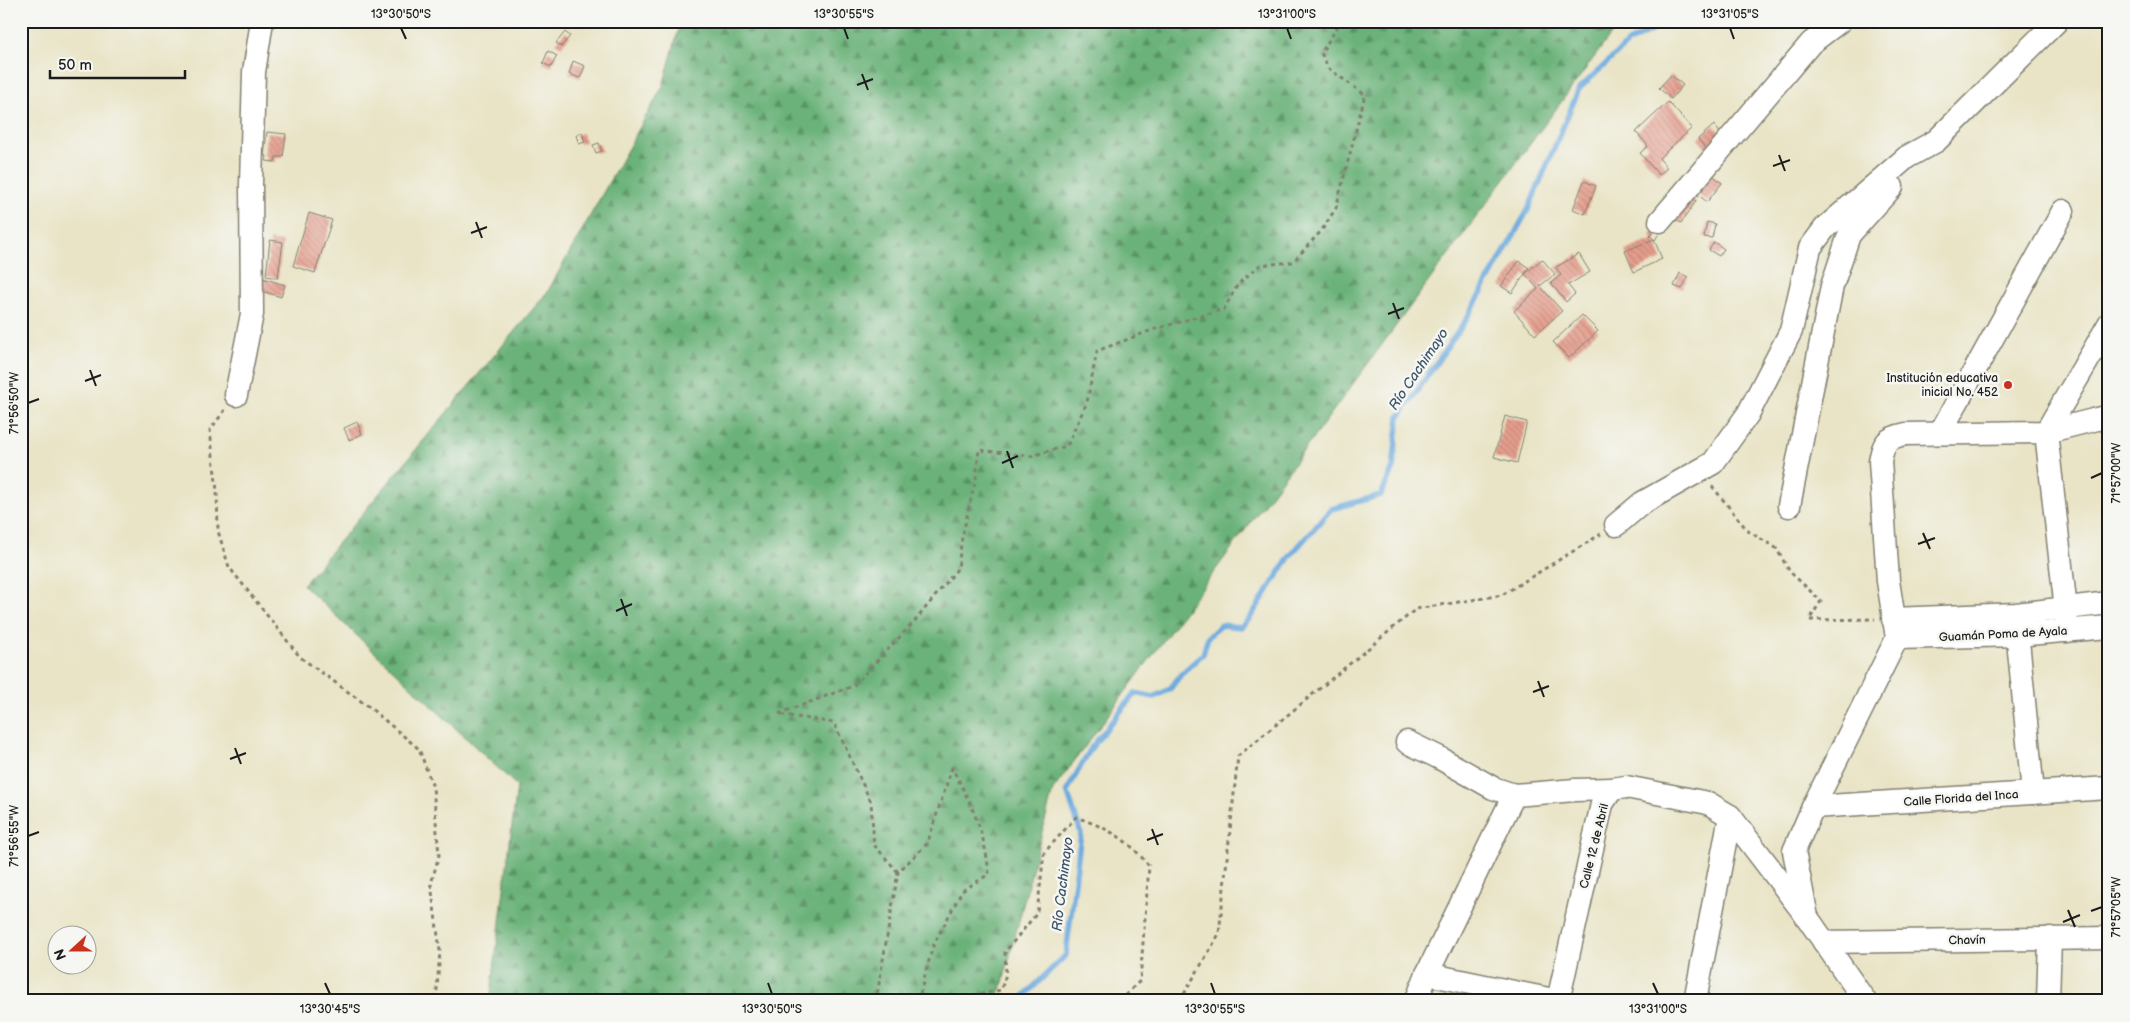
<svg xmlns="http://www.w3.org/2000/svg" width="2130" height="1022" font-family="'Balsamiq Sans',sans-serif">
	<defs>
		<pattern id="forest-firs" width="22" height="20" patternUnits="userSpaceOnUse" patternTransform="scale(1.25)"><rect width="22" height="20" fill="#6ab279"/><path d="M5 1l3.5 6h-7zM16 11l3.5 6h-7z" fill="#569062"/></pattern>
		<pattern id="building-back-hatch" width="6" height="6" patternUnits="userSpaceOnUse" patternTransform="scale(1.25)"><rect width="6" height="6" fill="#e69e8d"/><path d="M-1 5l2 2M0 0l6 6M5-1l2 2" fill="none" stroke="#ba8072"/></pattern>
	</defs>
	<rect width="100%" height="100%" fill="#f6f6f2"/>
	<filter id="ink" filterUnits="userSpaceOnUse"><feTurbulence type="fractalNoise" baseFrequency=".02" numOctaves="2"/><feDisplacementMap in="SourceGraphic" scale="10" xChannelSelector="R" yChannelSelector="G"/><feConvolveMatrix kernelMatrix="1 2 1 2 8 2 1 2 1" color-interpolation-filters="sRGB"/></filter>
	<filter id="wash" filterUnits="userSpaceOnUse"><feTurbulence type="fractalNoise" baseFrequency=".0096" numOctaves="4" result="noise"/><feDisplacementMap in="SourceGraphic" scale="20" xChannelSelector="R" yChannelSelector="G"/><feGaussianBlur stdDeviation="1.12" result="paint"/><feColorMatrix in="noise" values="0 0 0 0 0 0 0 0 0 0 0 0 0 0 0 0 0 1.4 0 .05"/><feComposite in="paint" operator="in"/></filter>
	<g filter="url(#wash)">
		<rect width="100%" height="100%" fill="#e9e4c6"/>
		<!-- forest -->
		<polygon fill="url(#forest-firs)" stroke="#43674a" points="681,21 1621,21 1053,790 1001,990 994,1001 490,1001 517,786 303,585 548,291 663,86"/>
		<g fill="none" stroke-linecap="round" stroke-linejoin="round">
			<!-- stream -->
			<polyline stroke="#6eabdf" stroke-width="5.5" points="1019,1001 1066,955 1081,833 1067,791 1091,748 1135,693 1154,697 1170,689 1182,673 1203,654 1208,637 1221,625 1241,627 1250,618 1290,556 1331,509 1381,495 1393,468 1399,417 1464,323 1528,210 1579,89 1629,42 1663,25 1666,21"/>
		</g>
		<g id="blocks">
			<!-- building -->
			<g fill="url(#building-back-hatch)">
				<polygon points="565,32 570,36 561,47 556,43"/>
				<polygon points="548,51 557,56 551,67 543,63"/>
				<polygon points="573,61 585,66 580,78 569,74"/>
				<polygon points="1671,75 1683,85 1671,99 1659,88"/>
				<polygon points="1668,102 1692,128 1659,158 1667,168 1659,175 1640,153 1648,146 1636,132"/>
				<polygon points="1714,125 1724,138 1708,151 1698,139"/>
				<polygon points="267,132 286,134 283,157 276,157 275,162 266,161 267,156 264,156"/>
				<polygon points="582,133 585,142 579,144 576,135"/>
				<polygon points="599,143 602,151 596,153 593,145"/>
				<polygon points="1705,169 1722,183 1707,202 1690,188"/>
				<polygon points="1584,181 1596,186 1585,214 1573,209"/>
				<polygon points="1686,194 1696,201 1681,223 1671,216"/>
				<polygon points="309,213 332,220 315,273 293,266"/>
				<polygon points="1707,222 1715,224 1712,238 1704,237"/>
				<polygon points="1655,229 1660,232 1655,240 1650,236"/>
				<polygon points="1654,239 1662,259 1634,272 1625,251"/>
				<polygon points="270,240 283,242 278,278 266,276"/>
				<polygon points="1714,242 1724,249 1719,256 1709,250"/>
				<polygon points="1579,254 1590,272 1568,285 1575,294 1566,302 1551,283 1561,275 1556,267"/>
				<polygon points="1542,259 1555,274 1540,286 1562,311 1535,335 1514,311 1538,289 1525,274"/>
				<polygon points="1519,261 1529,268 1512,293 1501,286"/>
				<polygon points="1680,273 1688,277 1682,289 1674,286"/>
				<polygon points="263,278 285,285 281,297 259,290"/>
				<polygon points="1582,315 1598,331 1569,358 1553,342"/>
				<polygon points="1505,416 1527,422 1517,463 1494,457"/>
				<polygon points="357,422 362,434 349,440 344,428"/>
			</g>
		</g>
	</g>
	<g filter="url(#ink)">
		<use href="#blocks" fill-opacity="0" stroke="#828071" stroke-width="1"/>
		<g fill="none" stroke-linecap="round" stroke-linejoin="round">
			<defs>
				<g id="minor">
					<polyline points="1660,221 1811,43 1840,21"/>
					<polyline points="236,395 252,314 251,184 254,72 262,21"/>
					<polyline points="1940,433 2063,211"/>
					<polyline points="1789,506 1832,286 1849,235 1892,187"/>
					<polyline points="1616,525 1642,503 1713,463 1748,414 1791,331 1810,248 1825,228 1907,157 1936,141 2057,21"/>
					<polyline points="1893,619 2016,614 2109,603"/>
					<polyline points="2016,620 2033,793"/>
					<polyline points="2067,631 2066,610 2046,432 2109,324"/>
					<path d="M 1897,638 L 1888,581 L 1880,461 C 1884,442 1886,438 1906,434 L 2046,432 L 2109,416"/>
					<polyline points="1897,638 2018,635 2109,627"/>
					<polyline points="1407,742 1438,757 1493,788 1514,795 1575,790 1612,789"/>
					<polyline points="1813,807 2109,788"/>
					<polyline points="1824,942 2109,938"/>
					<polyline points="1427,974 1558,1001"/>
					<polyline points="1416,1001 1427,974 1514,795"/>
					<polyline points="1558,1001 1602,804 1612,789 1626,787 1708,803 1730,816 1807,917"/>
					<polyline points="1695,1001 1730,816"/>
					<polyline points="1865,1001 1807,917 1794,851 1813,807 1897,638"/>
					<polyline points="2048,1001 2050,938"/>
				</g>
			</defs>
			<!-- minor casing -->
			<use href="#minor" stroke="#828071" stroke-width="25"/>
			<!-- path -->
			<g stroke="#828071" stroke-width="3" stroke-dasharray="4 4" stroke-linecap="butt">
				<polyline points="207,21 243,25"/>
				<polyline points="225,410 210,430 217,491 218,531 229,567 300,657 369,707 419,749 433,787 439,855 431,884 440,951 436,1001"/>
				<polyline points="1712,486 1748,531 1776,548 1790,572 1821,601 1809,620 1875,619"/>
				<polyline points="898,872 874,845 871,802 834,723 778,714 853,686 915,621 958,568 962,537 976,478 979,450 1031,456 1067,446 1087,402 1097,351 1152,330 1224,309 1238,284 1260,265 1293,262 1322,230 1336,208 1365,95 1328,68 1321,53 1341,21"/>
				<path d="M 876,1001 L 898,872 L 927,844 L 952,768 C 972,805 985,832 989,874 L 962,891 L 933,946 L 918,1001"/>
				<path d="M 949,1001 L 1001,990 L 1006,974 L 1005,952 L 1037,913 L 1044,853 L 1076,817 C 1109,829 1127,838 1149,866 L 1140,981 L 1119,1001"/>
				<polyline points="1180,1001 1219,934 1238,756 1416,609 1502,595 1601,534"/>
			</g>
			<!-- minor -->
			<use href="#minor" stroke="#fff" stroke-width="22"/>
		</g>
	</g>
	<!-- ticks -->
	<path fill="none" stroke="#1c1c1c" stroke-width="2" d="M 401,28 L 406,39M 844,28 L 848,39M 1287,28 L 1291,39M 1730,28 L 1734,39M 862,74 L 868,90M 857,85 L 873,79M 1779,155 L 1785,171M 1773,166 L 1790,160M 476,222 L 482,238M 471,233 L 487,227M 1393,303 L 1399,319M 1388,314 L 1404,308M 90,370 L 96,386M 85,381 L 101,375M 28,403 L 39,399M 1007,451 L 1013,468M 1002,463 L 1018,456M 2091,478 L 2102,473M 1923,533 L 1930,549M 1918,544 L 1935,538M 621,599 L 627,616M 616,611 L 632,604M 1538,681 L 1544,697M 1533,692 L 1549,686M 235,748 L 241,764M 230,759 L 246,753M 1152,829 L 1158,845M 28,836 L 39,832M 1147,840 L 1163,834M 2068,910 L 2075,927M 2091,911 L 2102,907M 2063,922 L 2080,915M 325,983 L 330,994M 768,983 L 772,994M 1211,983 L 1215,994M 1653,983 L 1658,994"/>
	<!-- markers -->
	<circle fill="#c8321e" stroke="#f6f6f2" stroke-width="2" cx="2008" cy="385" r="5"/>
	<g text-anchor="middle" stroke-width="5" stroke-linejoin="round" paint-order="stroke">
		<!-- poi labels -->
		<g font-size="12" fill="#1c1c1c" stroke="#f6f6f2" text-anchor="end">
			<text x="1998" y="382">Institución educativa<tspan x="1998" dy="14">inicial No. 452</tspan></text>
		</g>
		<!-- street labels -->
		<g font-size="12" fill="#1c1c1c" stroke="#f6f6f2">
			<text transform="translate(2003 634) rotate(-3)" y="4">Guamán Poma de Ayala</text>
			<text transform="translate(1961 798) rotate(-4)" y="4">Calle Florida del Inca</text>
			<text transform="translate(1594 846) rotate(-76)" y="4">Calle 12 de Abril</text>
			<text transform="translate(1967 940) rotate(-1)" y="4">Chavín</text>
		</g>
		<!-- water labels -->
		<g font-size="14" font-style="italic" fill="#3d556a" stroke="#f6f6f2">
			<text transform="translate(1418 369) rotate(-56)" y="5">Río Cachimayo</text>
			<text transform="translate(1062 884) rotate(-83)" y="5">Río Cachimayo</text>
		</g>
	</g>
	<!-- margin -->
	<rect width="2130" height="1022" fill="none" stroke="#f6f6f2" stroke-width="55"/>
	<!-- north arrow -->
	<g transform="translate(72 950) rotate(249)"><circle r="24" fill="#f6f6f2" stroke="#9f9f9c"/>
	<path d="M0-4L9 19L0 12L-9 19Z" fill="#c8321e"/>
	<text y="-8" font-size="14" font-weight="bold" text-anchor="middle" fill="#1c1c1c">N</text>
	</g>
	<!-- scale -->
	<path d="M50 70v8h135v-8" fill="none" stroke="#1c1c1c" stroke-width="2.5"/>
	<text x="58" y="70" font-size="15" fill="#1c1c1c" stroke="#f6f6f2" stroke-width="4" paint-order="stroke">50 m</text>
	<rect x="28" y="28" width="2074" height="966" fill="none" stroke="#1c1c1c" stroke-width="2"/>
	<g font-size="12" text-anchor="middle" fill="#1c1c1c">
		<text x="401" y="18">13°30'50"S</text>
		<text x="844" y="18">13°30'55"S</text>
		<text x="1287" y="18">13°31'00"S</text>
		<text x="1730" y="18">13°31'05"S</text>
		<text transform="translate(14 403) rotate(-90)" y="4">71°56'50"W</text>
		<text transform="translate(2116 473) rotate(-90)" y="4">71°57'00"W</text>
		<text transform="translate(14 836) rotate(-90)" y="4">71°56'55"W</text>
		<text transform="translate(2116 907) rotate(-90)" y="4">71°57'05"W</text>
		<text x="330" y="1013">13°30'45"S</text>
		<text x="772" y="1013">13°30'50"S</text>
		<text x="1215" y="1013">13°30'55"S</text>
		<text x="1658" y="1013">13°31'00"S</text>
	</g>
</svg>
